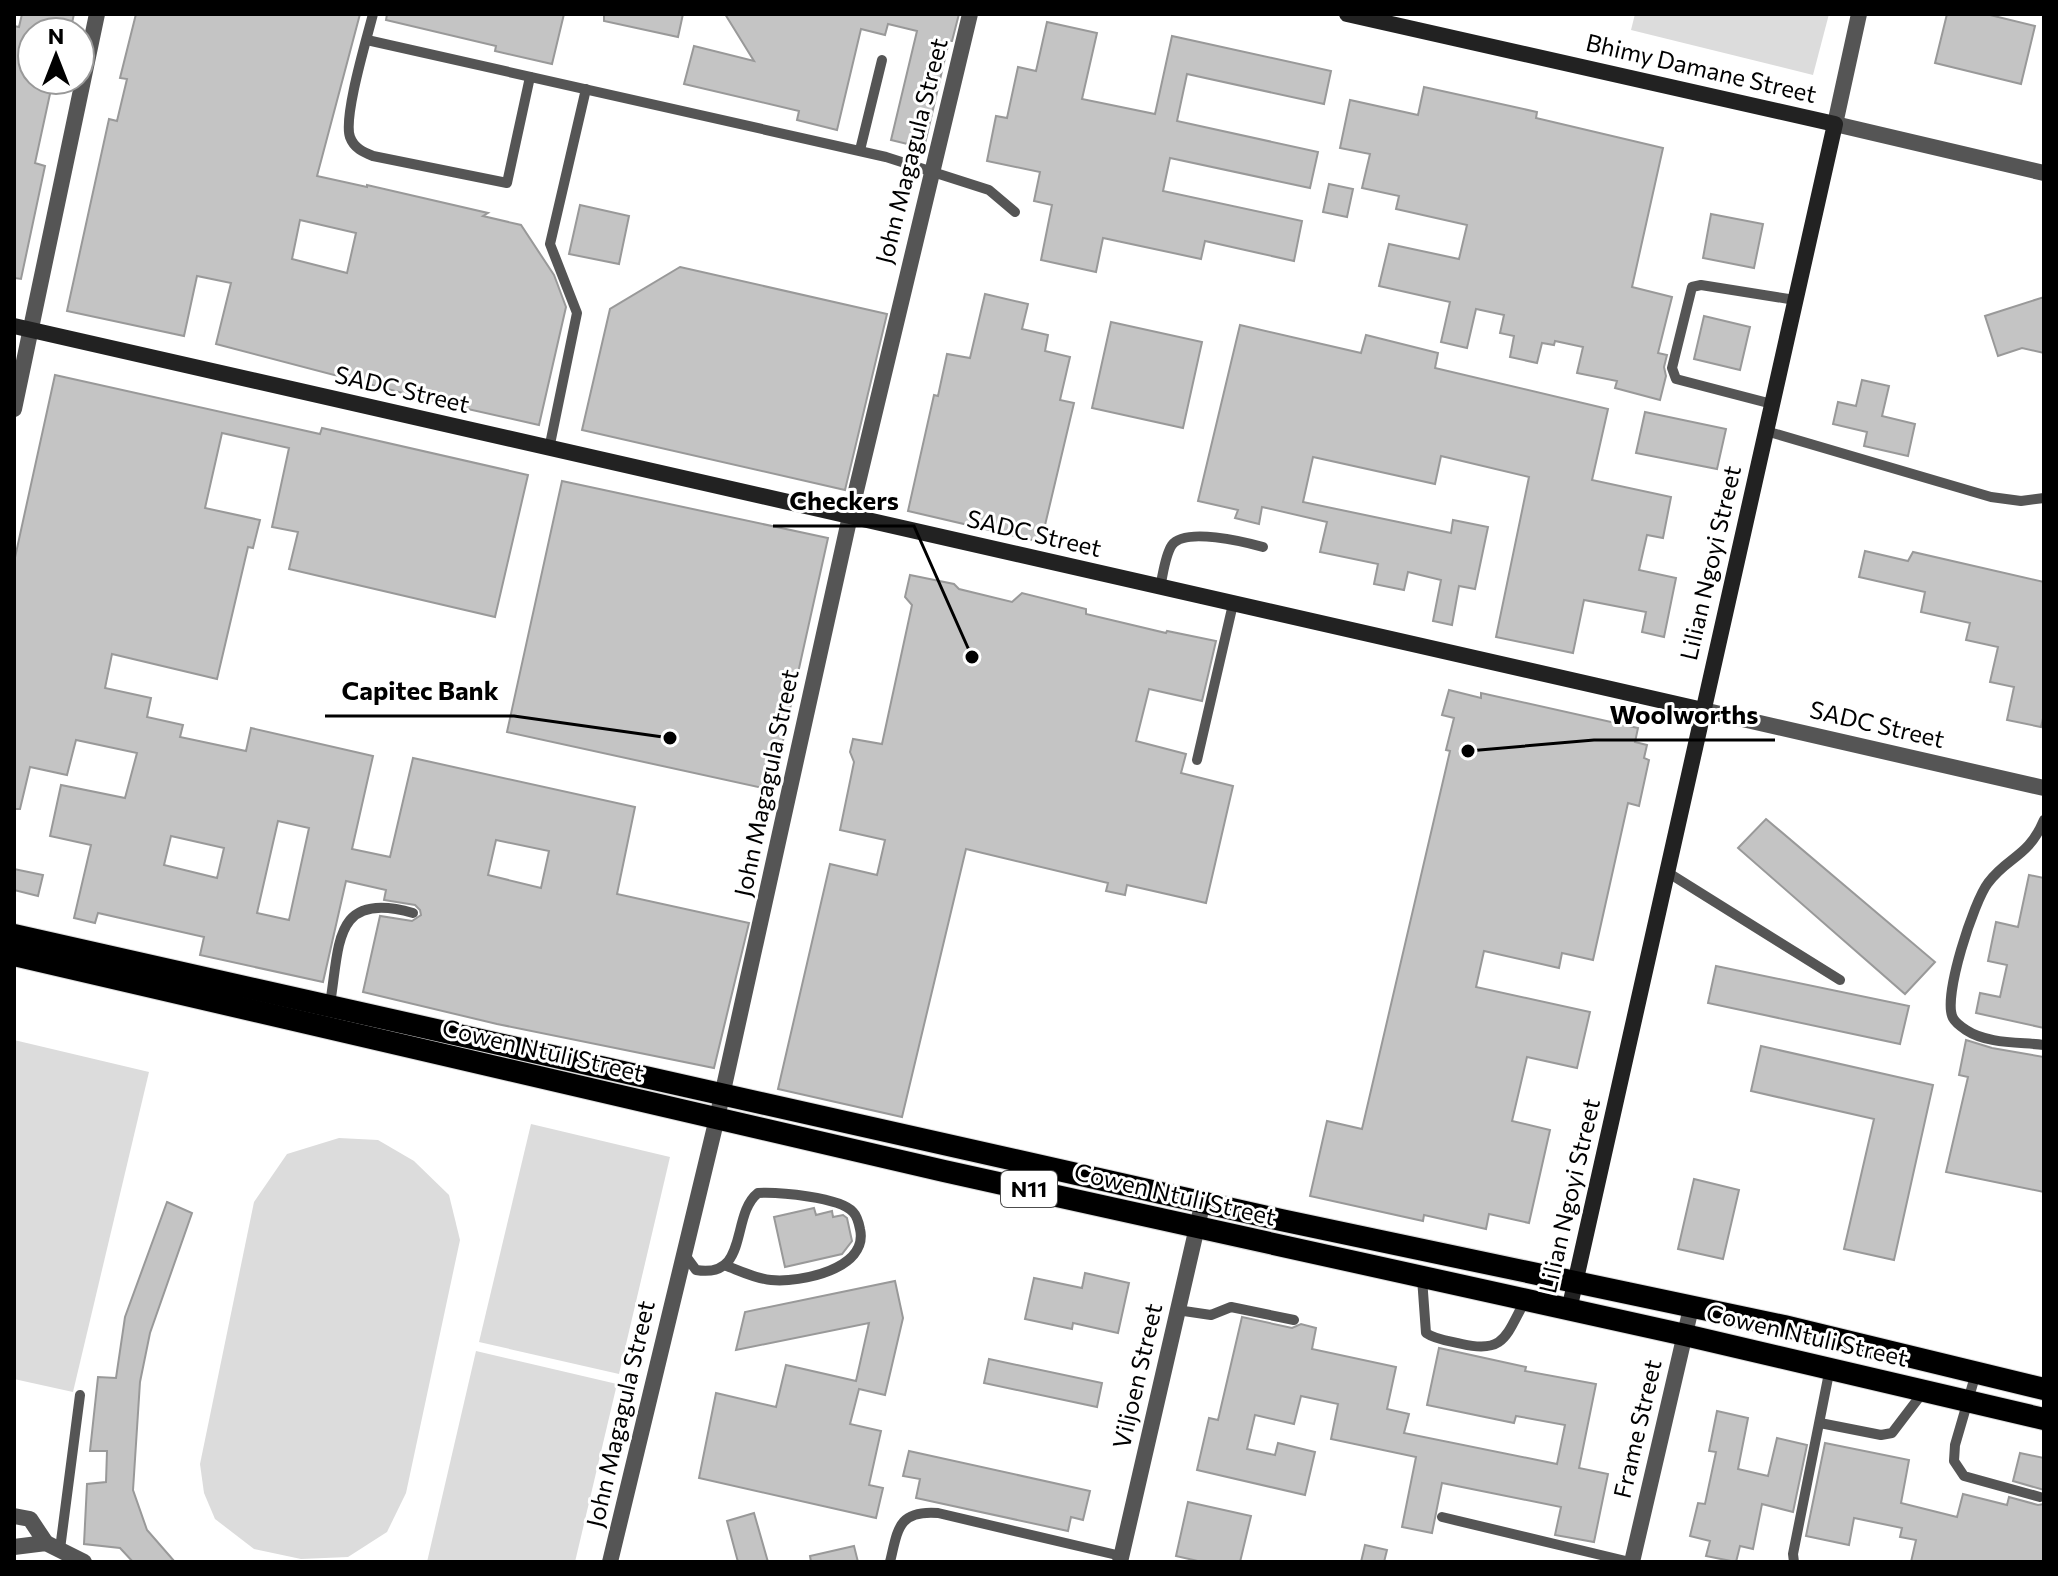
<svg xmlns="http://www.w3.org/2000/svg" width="2058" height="1576" font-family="Commissioner,sans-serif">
	<rect width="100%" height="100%" fill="#fff"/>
	<!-- green -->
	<g fill="#dcdcdc">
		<polygon points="1635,14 1829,14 1813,75 1631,30"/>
		<polygon points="14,1040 149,1072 73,1392 14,1379"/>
		<polygon points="531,1124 670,1157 619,1374 479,1342"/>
		<polygon points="339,1138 378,1140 414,1161 449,1195 460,1240 406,1493 387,1532 348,1557 301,1559 254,1549 215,1519 204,1493 200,1464 254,1202 287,1154"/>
		<polygon points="476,1351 617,1384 575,1562 427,1562"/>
	</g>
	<!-- building -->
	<g fill="#c4c4c4" stroke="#999" stroke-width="2" fill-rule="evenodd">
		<polygon points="22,14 74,14 70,32 32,32 32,80 53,80 35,163 45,166 21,279 14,278 14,26 19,27"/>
		<path d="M 136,14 L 360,14 L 317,176 L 367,187 L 367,185 L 488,213 L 483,216 L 521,225 L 554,275 L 566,307 L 539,425 L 441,403 L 216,344 L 231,283 L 197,276 L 184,336 L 67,311 L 109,119 L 117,121 L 127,79 L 120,78 ZM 300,220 L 356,233 L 347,273 L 292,259 Z"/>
		<polygon points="387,14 564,14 552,64 495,51 496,46 386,20"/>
		<polygon points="604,14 683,14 678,37 604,21"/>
		<polygon points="725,14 959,14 952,41 949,41 924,148 891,140 917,31 888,24 885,35 861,29 837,130 797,120 799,111 684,84 694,46 754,61"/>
		<polygon points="1947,14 1986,14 2035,26 2021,84 1935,63"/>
		<polygon points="1047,22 1097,33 1082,99 1155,114 1172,36 1331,71 1324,104 1187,74 1177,121 1318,152 1310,188 1170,158 1163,191 1302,221 1294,261 1205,241 1201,259 1103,238 1096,272 1041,260 1052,205 1034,201 1040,172 987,161 996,116 1007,118 1018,67 1036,71"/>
		<polygon points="1424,87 1537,112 1536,118 1663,148 1632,287 1672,297 1658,353 1667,355 1664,367 1666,376 1660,400 1615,388 1617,381 1577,373 1583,347 1555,341 1554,345 1542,343 1537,363 1510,357 1514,336 1500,333 1504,315 1476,309 1467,348 1441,342 1450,302 1379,286 1389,244 1459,259 1467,225 1396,209 1399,196 1362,188 1370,154 1340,148 1350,100 1418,115"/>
		<polygon points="1329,184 1353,189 1347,217 1323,212"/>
		<polygon points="580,205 629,216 619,264 569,254"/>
		<polygon points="1711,214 1763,224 1754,268 1703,258"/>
		<polygon points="680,267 887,314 845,490 582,430 610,309"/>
		<polygon points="985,294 1028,304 1022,329 1048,335 1045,351 1070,357 1060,400 1074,403 1041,542 908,511 934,395 938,396 947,354 970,358"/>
		<polygon points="2044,297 2044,353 2022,348 1998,356 1985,316"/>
		<polygon points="1704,316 1750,327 1740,370 1694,359"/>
		<polygon points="1111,322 1202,342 1183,428 1092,408"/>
		<polygon points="1240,325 1361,353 1366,335 1438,353 1435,368 1608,409 1592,480 1671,497 1663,538 1647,535 1639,570 1676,578 1664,637 1642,632 1646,612 1584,600 1573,653 1496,637 1529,477 1441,456 1435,484 1313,457 1303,502 1451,533 1453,520 1488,527 1475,589 1459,586 1452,625 1433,621 1441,580 1408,572 1404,590 1374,584 1378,564 1320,552 1327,522 1262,507 1259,524 1235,518 1238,510 1198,501"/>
		<path d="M 55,375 L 320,434 L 322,428 L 528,475 L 495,617 L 289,569 L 298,532 L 272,527 L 289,448 L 222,433 L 205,508 L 260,520 L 253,548 L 248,547 L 217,679 L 112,654 L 105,688 L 151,698 L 147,717 L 183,725 L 180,737 L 246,751 L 251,728 L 373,756 L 352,849 L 390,857 L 413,758 L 635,807 L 617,894 L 749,923 L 714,1068 L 497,1024 L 363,992 L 380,916 L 412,921 L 421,915 L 420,910 L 415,905 L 384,900 L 386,890 L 346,881 L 323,982 L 200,955 L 204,937 L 98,913 L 95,923 L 74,918 L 91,845 L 50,836 L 61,785 L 125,798 L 137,753 L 76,740 L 67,775 L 30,767 L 20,809 L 14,809 L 14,562 ZM 278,821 L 309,828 L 289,920 L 257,913 ZM 171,836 L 224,848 L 217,878 L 164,865 ZM 496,840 L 549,851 L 541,888 L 488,875 Z"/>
		<polygon points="1862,380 1889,386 1882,416 1915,424 1908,456 1864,446 1867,432 1833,424 1838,402 1856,406"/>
		<polygon points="1645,412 1726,429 1717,469 1636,453"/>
		<polygon points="562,481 828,538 772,790 507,732"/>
		<polygon points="1865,551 1908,561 1913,552 2044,582 2044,714 2041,727 2007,720 2014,687 1990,682 1998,647 1966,640 1970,623 1921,612 1925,592 1859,577"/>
		<polygon points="910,575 954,584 959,589 1012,602 1022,593 1086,609 1086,614 1166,633 1167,631 1216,641 1202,701 1149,689 1136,741 1186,754 1181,773 1233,786 1206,903 1127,885 1125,895 1106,891 1108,883 966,849 902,1117 778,1089 830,864 877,875 885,840 840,830 854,762 850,752 853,739 882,744 912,605 905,597"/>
		<polygon points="1449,690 1481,698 1481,693 1638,728 1635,742 1647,745 1644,758 1649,760 1639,806 1628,803 1593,960 1562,953 1559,968 1484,951 1476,987 1590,1012 1577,1068 1527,1057 1512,1121 1550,1130 1529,1223 1489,1214 1486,1229 1424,1215 1423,1221 1310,1196 1327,1121 1362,1129 1450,751 1446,750 1454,718 1442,715"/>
		<polygon points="1766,819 1935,962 1905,994 1738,848"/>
		<polygon points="14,869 43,875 38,896 14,890"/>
		<polygon points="2029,875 2044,878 2044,1028 1976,1013 1980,993 2000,997 2007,965 1988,961 1996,922 2018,927"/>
		<polygon points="1716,966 1909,1006 1900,1044 1708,1003"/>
		<polygon points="1966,1040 1992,1048 2044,1057 2044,1192 1946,1172 1968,1077 1959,1075"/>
		<polygon points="1761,1046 1933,1085 1894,1260 1844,1249 1874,1119 1751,1091"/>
		<polygon points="1694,1179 1739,1190 1723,1259 1678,1249"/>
		<polygon points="167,1202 192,1213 150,1333 140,1382 133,1490 147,1530 175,1562 133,1562 120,1548 84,1544 87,1484 106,1482 107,1451 90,1451 98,1377 116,1378 125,1317"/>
		<polygon points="814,1208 816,1215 832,1211 833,1217 843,1215 847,1218 852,1241 842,1254 785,1267 774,1217"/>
		<polygon points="1085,1273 1129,1283 1118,1333 1073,1323 1072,1329 1025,1319 1034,1278 1082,1288"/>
		<polygon points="895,1281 903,1318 885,1395 859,1389 850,1424 881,1431 869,1485 883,1488 876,1518 699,1478 716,1393 776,1407 786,1365 856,1381 869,1323 736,1350 745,1312"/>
		<polygon points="1242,1317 1292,1328 1301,1324 1316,1328 1312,1349 1396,1367 1387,1409 1409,1414 1404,1433 1557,1464 1565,1425 1516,1416 1514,1423 1427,1405 1439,1348 1526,1367 1525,1371 1596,1384 1579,1468 1608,1474 1594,1542 1555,1535 1561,1507 1442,1483 1432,1533 1402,1527 1416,1457 1331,1439 1338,1404 1301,1396 1294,1424 1255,1415 1247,1449 1275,1455 1278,1443 1315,1452 1305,1495 1197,1470 1209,1418 1218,1420"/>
		<polygon points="989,1359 1102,1383 1097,1407 984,1383"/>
		<polygon points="1717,1411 1748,1418 1738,1469 1768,1476 1777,1438 1807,1445 1793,1512 1762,1504 1753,1549 1740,1546 1736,1562 1706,1556 1710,1541 1690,1536 1698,1503 1705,1504 1716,1452 1709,1451"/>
		<polygon points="1825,1443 1909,1460 1901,1503 1957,1517 1963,1494 2007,1505 2009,1497 2038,1505 2044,1504 2044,1562 1911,1562 1916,1540 1900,1537 1902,1528 1854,1518 1849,1545 1806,1536"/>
		<polygon points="909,1451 1090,1491 1083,1520 1071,1517 1068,1531 916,1498 920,1479 903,1476"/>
		<polygon points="2020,1453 2044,1458 2044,1490 2013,1481"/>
		<polygon points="1188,1502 1251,1516 1240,1562 1202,1562 1176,1556"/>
		<polygon points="754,1513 768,1562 738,1562 727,1521"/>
		<polygon points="1365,1545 1387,1550 1384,1562 1361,1562"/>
		<polygon points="854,1546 858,1562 811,1562 810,1556"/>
	</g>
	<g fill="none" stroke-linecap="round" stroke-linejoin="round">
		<defs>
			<g id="trunk">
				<polyline points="14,935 1281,1220 1784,1326 2044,1389"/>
				<polyline points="14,955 944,1171 1685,1335 2044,1419"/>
			</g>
		</defs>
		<!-- trunk casing -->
		<use href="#trunk" stroke="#dbdbdb" stroke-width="24"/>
		<!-- service -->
		<g stroke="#555" stroke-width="10">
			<path d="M 373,14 C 367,38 343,117 350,137 C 354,148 363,152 373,156 L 507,183 L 530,77"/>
			<polyline points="367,40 886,157 989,190 1015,212"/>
			<polyline points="860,150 882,60"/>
			<polyline points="1772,404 1676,379 1672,368 1692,287 1701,285 1795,300"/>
			<polyline points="1766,431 1991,497 2021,501 2044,498"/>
			<polyline points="549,449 577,313 550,244 586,89"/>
			<path d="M 1160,587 C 1163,575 1165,555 1172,545 C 1185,527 1245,542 1263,547"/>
			<polyline points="1197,760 1233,604"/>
			<path d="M 2044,820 C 2028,858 2008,856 1988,883 C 1974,901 1942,998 1953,1018 C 1955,1022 1963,1028 1966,1030 C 1987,1044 2020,1042 2044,1045"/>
			<polyline points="1667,872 1840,980"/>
			<path d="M 330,1004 C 340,944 333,890 413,913"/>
			<path d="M 685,1255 L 696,1270 C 750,1279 730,1215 758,1193 C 778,1192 840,1197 853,1212 C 857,1216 859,1224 860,1229 C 869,1269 800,1283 771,1280 C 756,1279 738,1270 724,1265"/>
			<path d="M 1422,1278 L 1426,1333 C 1436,1340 1450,1341 1462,1344 C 1505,1354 1506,1335 1525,1301"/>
			<polyline points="1177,1310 1211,1315 1231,1307 1294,1320"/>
			<polyline points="1976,1373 1955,1445 1954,1461 1964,1476 2040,1497"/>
			<polyline points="1820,1423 1881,1435 1892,1433 1924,1391"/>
			<polyline points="1442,1517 1630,1562"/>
			<polyline points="60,1549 80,1395"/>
			<path d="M 890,1562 C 898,1529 898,1510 938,1513 L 1121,1556"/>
			<polyline points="1794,1562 1793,1554 1830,1368"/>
		</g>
		<!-- minor -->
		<g stroke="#555" stroke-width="16">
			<polyline points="1835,124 2044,173"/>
			<polyline points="14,409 97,14"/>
			<polyline points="14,1516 30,1519 46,1543"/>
			<polyline points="14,1547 46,1543 84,1562"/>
			<polyline points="1120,1562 1203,1201"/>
			<polyline points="1632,1562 1691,1308"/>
		</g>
		<!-- tertiary -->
		<g stroke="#555" stroke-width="16">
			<polyline points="1835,124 1859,14"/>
			<polyline points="1703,710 2044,788"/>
			<polyline points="610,1562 717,1118 850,516 970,14"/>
		</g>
		<!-- secondary -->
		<g stroke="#222" stroke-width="16">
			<polyline points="1347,14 1835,124 1569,1310"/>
			<polyline points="14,326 1703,710"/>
		</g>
		<!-- trunk -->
		<use href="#trunk" stroke="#000" stroke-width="22"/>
	</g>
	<g text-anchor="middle" stroke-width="6" stroke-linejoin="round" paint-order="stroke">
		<!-- shield labels -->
		<rect fill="#fff" stroke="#4c4c4c" stroke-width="2" x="1001" y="1171" width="56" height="36" rx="6"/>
		<g font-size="22" font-weight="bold" fill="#000">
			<text x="1029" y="1197">N11</text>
		</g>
		<!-- street labels -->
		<g font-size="24" fill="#000" stroke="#fff">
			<text transform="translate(1701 69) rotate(13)" y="8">Bhimy Damane Street</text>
			<text transform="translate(912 151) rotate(-76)" y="8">John Magagula Street</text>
			<text transform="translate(402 390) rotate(13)" y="8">SADC Street</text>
			<text transform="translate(1034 534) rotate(13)" y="8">SADC Street</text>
			<text transform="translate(1711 563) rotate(-77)" y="8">Lilian Ngoyi Street</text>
			<text transform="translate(1877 725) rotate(13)" y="8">SADC Street</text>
			<text transform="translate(767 783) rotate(-78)" y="8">John Magagula Street</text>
			<text transform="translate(543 1051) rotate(13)" y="8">Cowen Ntuli Street</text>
			<text transform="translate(1175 1195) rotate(13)" y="8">Cowen Ntuli Street</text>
			<text transform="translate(1570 1196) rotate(-77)" y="8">Lilian Ngoyi Street</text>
			<text transform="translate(1807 1336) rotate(13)" y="8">Cowen Ntuli Street</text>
			<text transform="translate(1138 1376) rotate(-77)" y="8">Viljoen Street</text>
			<text transform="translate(621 1414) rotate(-77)" y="8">John Magagula Street</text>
			<text transform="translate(1638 1429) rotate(-77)" y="8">Frame Street</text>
		</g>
	</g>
	<!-- callouts -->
	<path fill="none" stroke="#000" stroke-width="3" d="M972 657L914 526H773M670 738L514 716H325M1468 751L1594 740H1775"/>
	<g fill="#000" stroke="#fff" stroke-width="3">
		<circle cx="972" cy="657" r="8"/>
		<circle cx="670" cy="738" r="8"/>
		<circle cx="1468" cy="751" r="8"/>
	</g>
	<g font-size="26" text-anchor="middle" font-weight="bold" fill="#000" stroke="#fff" stroke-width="6" stroke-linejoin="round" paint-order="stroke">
		<text x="844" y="510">Checkers</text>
		<text x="420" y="700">Capitec Bank</text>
		<text x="1684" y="724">Woolworths</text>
	</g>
	<!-- border -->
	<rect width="2058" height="1576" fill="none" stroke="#000000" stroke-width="32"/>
	<!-- north arrow -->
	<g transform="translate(56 56)"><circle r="38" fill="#ffffff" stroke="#999999" stroke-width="2"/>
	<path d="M0-6L14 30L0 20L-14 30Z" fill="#000000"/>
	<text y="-12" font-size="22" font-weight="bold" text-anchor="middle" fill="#000000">N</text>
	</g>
</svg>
